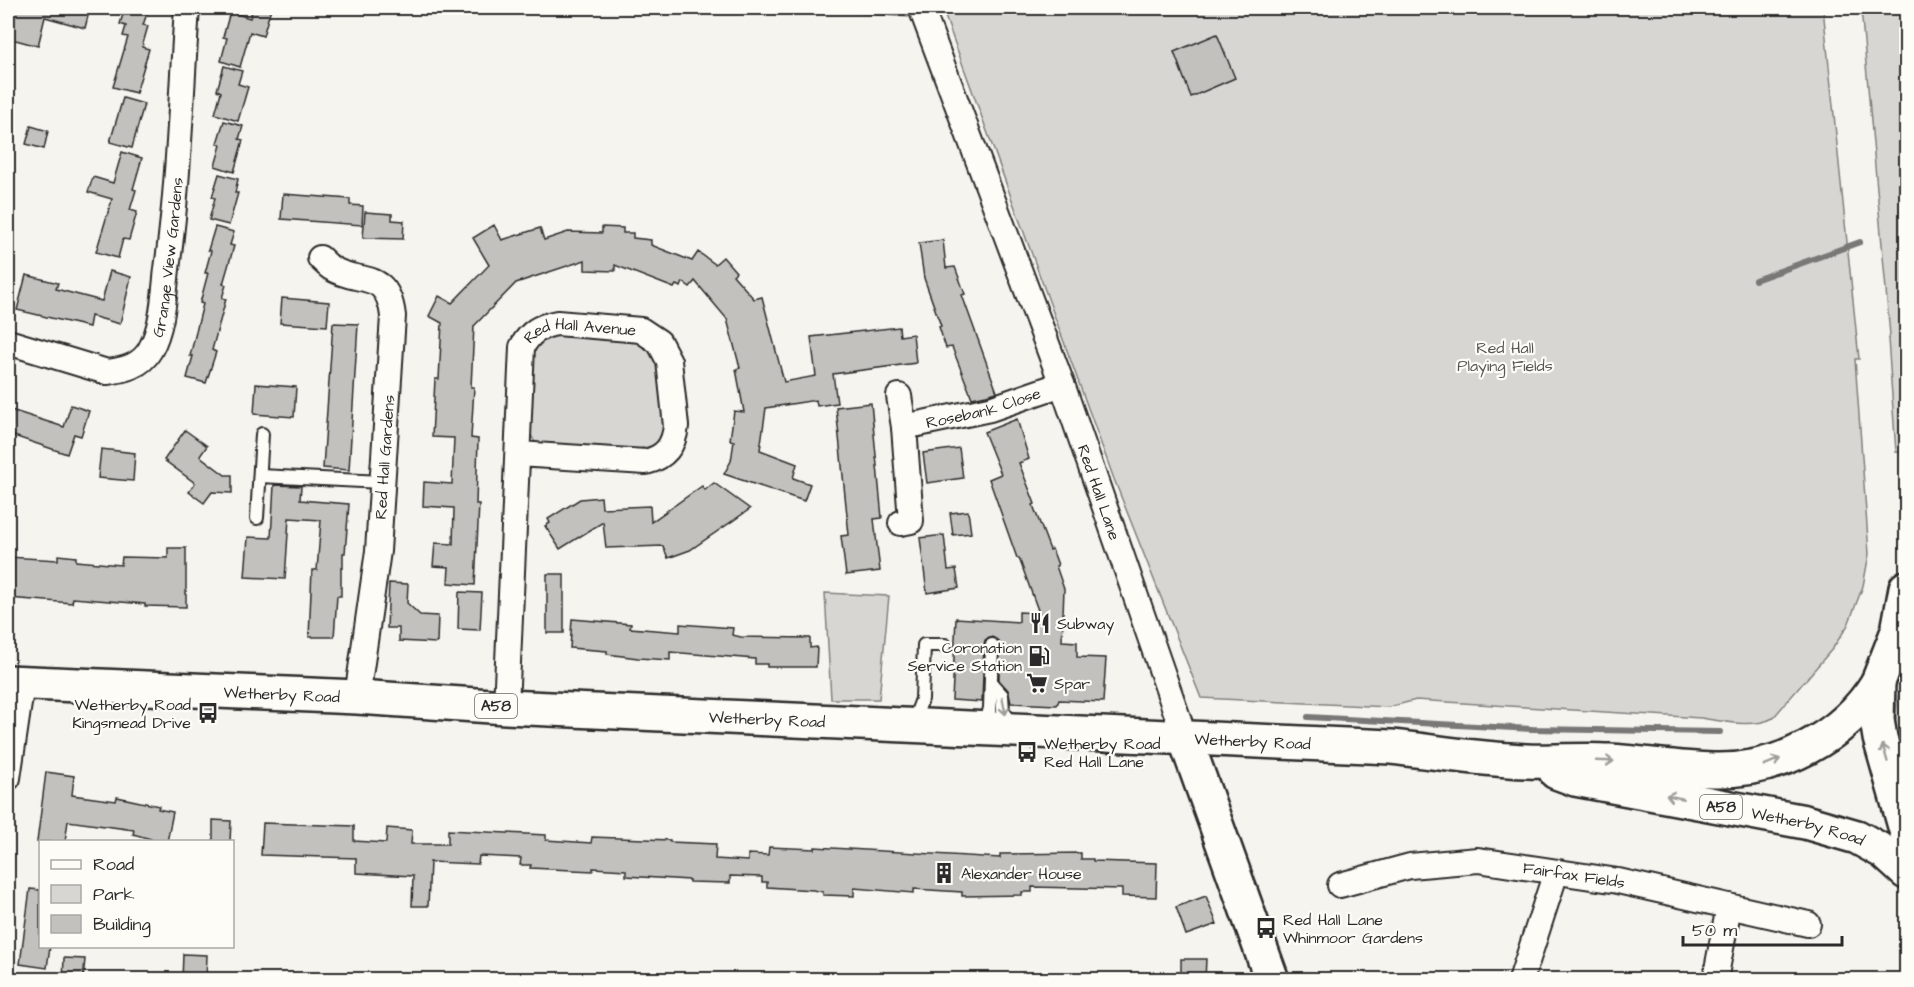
<svg xmlns="http://www.w3.org/2000/svg" width="1914" height="987" font-family="'Architects Daughter',sans-serif">
	<rect width="100%" height="100%" fill="#f5f4ef"/>
	<filter id="ink" filterUnits="userSpaceOnUse"><feTurbulence type="fractalNoise" baseFrequency=".0167" numOctaves="2"/><feDisplacementMap in="SourceGraphic" scale="12" xChannelSelector="R" yChannelSelector="G"/><feConvolveMatrix kernelMatrix="1 2 1 2 8 2 1 2 1" color-interpolation-filters="sRGB"/></filter>
	<g filter="url(#ink)">
		<!-- green -->
		<g fill="#d7d6d2" stroke="#81807e" stroke-width="1.5">
			<polygon points="800,8 904,8 908,17"/>
			<path d="M 942,8 L 1823,8 L 1859,359 L 1855,359 L 1869,554 L 1863,586 L 1848,625 L 1833,648 L 1773,718 C 1753,729 1722,721 1701,718 L 1416,700 L 1389,707 L 1201,698 L 1114,479 Z"/>
			<polygon points="1861,8 1906,8 1905,400 1906,402 1906,453 1896,452 1888,339 1890,335"/>
			<polygon points="547,334 640,338 655,351 667,424 661,440 655,445 639,449 539,443 534,441 530,432 533,353 536,345"/>
			<polygon points="825,593 889,596 879,699 831,699"/>
			<path d="M 1906,666 L 1906,779 C 1903,767 1899,754 1897,742 C 1894,718 1897,688 1906,666 Z"/>
		</g>
		<g fill="none" stroke-linecap="round" stroke-linejoin="round">
			<!-- stream -->
			<g stroke="#797877" stroke-width="6">
				<polyline points="1755,280 1860,242"/>
				<polyline points="1308,717 1532,729 1720,732"/>
			</g>
		</g>
		<!-- building -->
		<g fill="#c2c1be" stroke="#2b2b2b" stroke-width="1.5">
			<polygon points="11,8 90,8 85,28 45,17 38,46 8,38 8,21"/>
			<polygon points="125,8 149,8 143,25 148,26 142,47 149,49 136,93 113,87 128,37 123,36 126,26 120,24"/>
			<polygon points="253,8 271,8 263,36 250,32 240,67 221,61 227,38 223,37 230,12 250,18"/>
			<polygon points="1217,34 1235,78 1191,97 1174,52"/>
			<polygon points="224,66 242,71 238,84 248,87 238,121 215,114 221,92 217,90"/>
			<polygon points="123,98 144,104 132,148 110,142"/>
			<polygon points="224,121 243,126 239,139 243,140 234,172 215,166 221,145 217,143"/>
			<polygon points="31,126 48,131 44,149 26,144"/>
			<polygon points="122,152 142,158 133,189 136,190 130,210 137,212 129,240 123,239 118,258 96,252 112,199 88,192 93,177 113,183"/>
			<polygon points="219,174 238,179 235,193 238,193 229,225 209,220 215,198 212,197"/>
			<polygon points="283,194 350,199 350,205 363,206 362,225 281,219"/>
			<polygon points="365,212 392,214 392,220 404,221 403,239 363,238"/>
			<polygon points="494,225 502,240 540,228 544,240 568,232 602,233 602,227 623,228 623,233 633,233 633,238 651,240 651,245 692,261 698,252 715,264 723,257 736,272 733,275 754,299 762,297 784,382 816,376 811,337 899,327 900,336 913,334 916,363 833,374 837,403 817,406 816,400 766,408 760,450 797,464 793,478 810,484 804,501 724,474 731,461 734,441 730,440 734,411 744,412 736,369 740,368 727,319 695,281 690,287 683,282 681,287 676,285 674,288 615,265 615,271 585,270 585,260 516,283 474,326 471,387 474,387 471,438 478,439 476,504 479,504 475,585 448,583 449,567 433,566 435,543 453,544 454,508 423,506 424,482 452,484 454,438 432,437 435,379 439,379 442,323 429,316 439,296 452,303 489,265 473,238"/>
			<polygon points="215,227 234,232 230,245 234,246 223,284 226,285 222,298 226,299 212,350 216,352 206,383 187,378 193,356 190,356 203,304 200,303 208,273 205,273 211,251 208,250"/>
			<polygon points="943,240 946,268 955,267 965,294 962,295 997,392 986,395 972,398 952,347 946,348 939,327 941,326 924,278 919,243"/>
			<polygon points="110,271 131,277 120,324 91,316 89,327 17,310 26,275 58,283 56,289 102,301"/>
			<polygon points="282,298 329,302 327,326 280,323"/>
			<polygon points="333,323 358,324 349,470 323,468"/>
			<polygon points="256,384 296,387 294,417 254,414"/>
			<polygon points="871,403 882,518 874,519 880,571 846,575 841,536 849,535 836,407"/>
			<polygon points="71,405 89,411 81,436 74,434 67,454 8,434 8,409 64,427"/>
			<polygon points="1017,419 1029,459 1019,463 1035,504 1033,505 1050,550 1052,549 1058,565 1056,566 1064,589 1062,641 1077,642 1077,657 1106,658 1103,702 1059,700 1057,705 1011,703 1008,690 999,680 999,642 992,637 985,640 984,645 982,702 952,700 956,618 1019,622 1019,612 1039,613 1019,558 1017,558 989,479 1001,474 984,432"/>
			<polygon points="185,430 207,446 200,456 225,475 232,475 232,493 212,492 204,503 189,492 195,483 164,460"/>
			<polygon points="959,448 963,478 927,483 923,453"/>
			<polygon points="101,449 135,453 133,481 98,478"/>
			<polygon points="714,483 750,509 690,550 668,558 663,546 606,548 603,522 560,549 545,526 550,523 548,519 580,499 601,497 602,508 650,506 651,522 702,486 705,490"/>
			<polygon points="274,485 301,486 300,500 349,504 345,553 343,553 343,568 341,568 341,596 337,596 334,637 309,637 312,570 317,570 321,520 289,518 285,579 245,577 248,537 271,538"/>
			<polygon points="968,511 971,533 953,535 950,513"/>
			<polygon points="944,535 948,570 956,569 959,588 927,593 920,538"/>
			<polygon points="168,548 186,548 186,607 145,606 145,604 73,598 72,603 8,598 8,557 58,560 58,555 76,557 76,561 121,565 122,557 168,558"/>
			<rect x="547" y="574" width="17" height="59"/>
			<polygon points="389,583 408,584 407,603 420,615 438,616 437,643 399,641 399,628 387,628"/>
			<polygon points="459,592 482,593 480,630 458,629"/>
			<polygon points="572,619 631,624 630,628 680,632 680,624 733,628 732,635 741,637 810,638 810,648 817,647 816,667 767,667 767,664 755,664 755,659 670,652 670,660 638,658 607,654 607,651 570,648"/>
			<polygon points="46,772 74,776 72,795 116,801 117,797 159,806 158,809 173,812 167,842 150,842 151,839 133,834 134,830 68,821 65,842 37,842"/>
			<polygon points="213,820 231,821 230,842 213,842"/>
			<polygon points="263,823 354,826 354,841 386,843 387,828 412,830 411,844 448,844 448,830 546,835 546,840 591,843 592,837 670,840 670,842 716,844 715,859 748,861 748,854 768,855 769,847 815,849 815,847 1000,858 1000,854 1081,853 1081,859 1093,859 1093,861 1157,863 1156,897 1122,896 1122,889 1032,887 1032,892 1022,892 1022,895 962,896 962,892 914,889 914,893 854,888 854,896 823,895 823,892 813,890 767,887 767,882 762,882 762,877 730,876 730,883 689,882 689,880 626,876 626,870 593,868 593,871 530,868 531,865 520,865 521,858 479,856 478,864 430,862 428,906 412,906 413,876 356,873 356,858 261,855"/>
			<polygon points="30,889 40,890 40,946 50,946 47,968 20,964"/>
			<polygon points="1206,896 1217,924 1186,935 1176,907"/>
			<polygon points="183,954 207,955 206,980 182,980"/>
			<polygon points="64,958 85,959 83,980 63,980"/>
			<polygon points="1181,959 1206,959 1205,980 1181,980"/>
		</g>
		<g fill="none" stroke-linecap="round" stroke-linejoin="round">
			<defs>
				<g id="lane">
					<polyline points="260,476 382,482"/>
					<polyline points="257,518 262,434"/>
					<polyline points="991,683 1002,695 1003,711 1013,725"/>
					<polyline points="913,723 922,699 924,645 945,645"/>
					<polyline points="985,727 990,708 992,645"/>
				</g>
				<g id="street">
					<path id="s1" d="M 921,8 L 1062,384 L 1185,738"/>
					<path d="M 320,258 C 323,261 327,265 331,268 C 359,286 387,267 393,316 L 378,551 L 357,697"/>
					<path id="s2" d="M 8,342 L 107,372 C 124,370 141,366 150,350 C 163,327 164,295 167,269 C 179,182 181,95 187,8"/>
					<polyline points="899,396 904,427"/>
					<path id="s3" d="M 901,523 L 911,521 L 904,427 L 990,409 L 1062,384"/>
					<path id="s4" d="M 506,707 L 522,347 C 530,332 540,326 557,323 L 641,330 L 659,342 L 669,361 L 676,426 C 674,446 665,457 646,462 L 518,454"/>
					<polyline points="8,778 22,683"/>
					<path id="s5" d="M 1340,885 L 1410,866 L 1478,860 L 1618,881 L 1808,924"/>
					<polyline points="1521,980 1556,872"/>
					<polyline points="1715,980 1729,906"/>
				</g>
				<polyline id="secondary" points="1185,738 1272,980"/>
				<g id="primary">
					<path id="s6" d="M 8,682 L 357,697 L 506,707 L 1391,747 C 1436,752 1482,760 1527,761 C 1554,762 1582,759 1609,761 C 1643,763 1678,769 1713,770 C 1777,772 1844,738 1878,682"/>
					<path id="s7" d="M 1556,772 L 1575,779 L 1805,822 L 1857,837 L 1884,852 L 1906,872"/>
				</g>
				<g id="highway">
					<polyline points="1906,621 1898,631 1878,682 1877,720 1880,738 1906,830"/>
					<polyline points="1898,631 1906,588"/>
				</g>
			</defs>
			<!-- lane casing -->
			<use href="#lane" stroke="#2b2b2b" stroke-width="16"/>
			<!-- street casing -->
			<use href="#street" stroke="#2b2b2b" stroke-width="28"/>
			<!-- secondary casing -->
			<use href="#secondary" stroke="#2b2b2b" stroke-width="38"/>
			<!-- primary casing -->
			<use href="#primary" stroke="#2b2b2b" stroke-width="38"/>
			<!-- highway casing -->
			<use href="#highway" stroke="#2b2b2b" stroke-width="38"/>
			<!-- lane -->
			<use href="#lane" stroke="#fdfcf7" stroke-width="12"/>
			<!-- street -->
			<use href="#street" stroke="#fdfcf7" stroke-width="24"/>
			<!-- secondary -->
			<use href="#secondary" stroke="#fdfcf7" stroke-width="33"/>
			<!-- primary -->
			<use href="#primary" stroke="#fdfcf7" stroke-width="33"/>
			<!-- highway -->
			<use href="#highway" stroke="#fdfcf7" stroke-width="33"/>
		</g>
		<!-- one-way arrows -->
		<defs><path id="oneway-shaft" d="M-6 0H5M1.5-3L5.5 0L1.5 3" fill="none" stroke-width="1.6" stroke-linecap="round" stroke-linejoin="round" transform="scale(1.5)"/></defs>
		<g stroke="#9e9e9b">
			<use href="#oneway-shaft" transform="translate(1004 706) rotate(79)"/>
			<use href="#oneway-shaft" transform="translate(1885 753) rotate(-106)"/>
			<use href="#oneway-shaft" transform="translate(1605 761) rotate(2)"/>
			<use href="#oneway-shaft" transform="translate(1772 762) rotate(-22)"/>
			<use href="#oneway-shaft" transform="translate(1675 797) rotate(-168)"/>
		</g>
	</g>
	<!-- icons -->
	<defs>
		<symbol id="restaurant-bare" viewBox="-9 -9 18 18"><path d="M-5-6h1v4h1v-4h1v4h1v-4h1v5L-1.5 .5V6h-2V.5L-5-1ZM5-6V6H3V1.5H1.5Q1.5-4 5-6Z" fill="#2b2b2b" stroke="#fdfcf7" stroke-width="2.5" paint-order="stroke"/></symbol>
		<symbol id="fuel-bare" viewBox="-9 -9 18 18"><path d="M-5.5-6h7V0h2V4h1.3V-2.5L3-4.5l.8-.8L6-3V5H2.5V1h-1V6h-7ZM-4.2-4.7v3.2H.2V-4.7Z" fill="#2b2b2b" stroke="#fdfcf7" stroke-width="2.5" paint-order="stroke"/></symbol>
		<symbol id="supermarket-bare" viewBox="-9 -9 18 18"><path d="M-6-5.5h2.5l.6 2H6L4.5 2H-2.5L-4.4-4H-6ZM-1.5 3.2a1.3 1.3 0 1 0 .1 0ZM3 3.2a1.3 1.3 0 1 0 .1 0Z" fill="#2b2b2b" stroke="#fdfcf7" stroke-width="2.5" paint-order="stroke"/></symbol>
		<symbol id="bus-bare" viewBox="-9 -9 18 18"><path d="M-5-6H5V4H4V6H2V4H-2V6H-4V4H-5ZM-3.5-4V0h7V-4ZM-3.5 1.2v1.5H-2V1.2ZM2 1.2v1.5H3.5V1.2Z" fill="#2b2b2b" stroke="#fdfcf7" stroke-width="2.5" paint-order="stroke"/></symbol>
		<symbol id="building-bare" viewBox="-9 -9 18 18"><path d="M-4-6H4V6H1V3H-1V6H-4ZM-2.5-4.3h1.7v1.8h-1.7ZM.8-4.3h1.7v1.8H.8ZM-2.5-1h1.7V.8h-1.7ZM.8-1h1.7V.8H.8Z" fill="#2b2b2b" stroke="#fdfcf7" stroke-width="2.5" paint-order="stroke"/></symbol>
	</defs>
	<g fill-rule="evenodd">
		<use href="#restaurant-bare" x="1025" y="608" width="30" height="30"/>
		<use href="#fuel-bare" x="1024" y="641" width="30" height="30"/>
		<use href="#supermarket-bare" x="1022" y="668" width="30" height="30"/>
		<use href="#bus-bare" x="193" y="698" width="30" height="30"/>
		<use href="#bus-bare" x="1012" y="737" width="30" height="30"/>
		<use href="#building-bare" x="929" y="858" width="30" height="30"/>
		<use href="#bus-bare" x="1251" y="913" width="30" height="30"/>
	</g>
	<g text-anchor="middle" stroke-width="4.5" stroke-linejoin="round" paint-order="stroke">
		<!-- shield labels -->
		<g fill="#fdfcf7" stroke="#6a6a68" stroke-width="1.5">
			<rect x="475" y="694" width="42" height="24" rx="4.5"/>
			<rect x="1700" y="795" width="42" height="24" rx="4.5"/>
		</g>
		<g font-size="15" font-weight="bold" fill="#2b2b2b">
			<text x="496" y="711">A58</text>
			<text x="1721" y="812">A58</text>
		</g>
		<!-- street labels -->
		<g font-size="16" fill="#2b2b2b" stroke="#fdfcf7">
			<text dy="6" stroke="none"><textPath href="#s2" startOffset="249">Grange View Gardens</textPath></text>
			<text dy="6" stroke="none"><textPath href="#s4" startOffset="426">Red Hall Avenue</textPath></text>
			<text dy="6" stroke="none"><textPath href="#s3" startOffset="186">Rosebank Close</textPath></text>
			<text transform="translate(384 457) rotate(-86)" y="6">Red Hall Gardens</text>
			<text dy="6" stroke="none"><textPath href="#s1" startOffset="516">Red Hall Lane</textPath></text>
			<text dy="6" stroke="none"><textPath href="#s6" startOffset="274">Wetherby Road</textPath></text>
			<text dy="6" stroke="none"><textPath href="#s6" startOffset="760">Wetherby Road</textPath></text>
			<text dy="6" stroke="none"><textPath href="#s6" startOffset="1246">Wetherby Road</textPath></text>
			<text dy="6" stroke="none"><textPath href="#s7" startOffset="258">Wetherby Road</textPath></text>
			<text dy="6" stroke="none"><textPath href="#s5" startOffset="238">Fairfax Fields</textPath></text>
		</g>
		<!-- park labels -->
		<g font-size="16" fill="#565655" stroke="#fdfcf7">
			<text x="1505" y="353">Red Hall<tspan x="1505" dy="18">Playing Fields</tspan></text>
		</g>
		<!-- poi labels -->
		<g font-size="16" fill="#2b2b2b" stroke="#fdfcf7" text-anchor="start">
			<text x="1057" y="629">Subway</text>
			<text x="1022" y="653" text-anchor="end">Coronation<tspan x="1022" dy="18">Service Station</tspan></text>
			<text x="1054" y="689">Spar</text>
			<text x="191" y="710" text-anchor="end">Wetherby Road<tspan x="191" dy="18">Kingsmead Drive</tspan></text>
			<text x="1044" y="749">Wetherby Road<tspan x="1044" dy="18">Red Hall Lane</tspan></text>
			<text x="961" y="879">Alexander House</text>
			<text x="1283" y="925">Red Hall Lane<tspan x="1283" dy="18">Whinmoor Gardens</tspan></text>
		</g>
	</g>
	<!-- margin -->
	<rect width="1914" height="987" fill="none" stroke="#fdfcf7" stroke-width="30"/>
	<rect x="15" y="15" width="1884" height="957" fill="none" stroke="#2b2b2b" stroke-width="2" filter="url(#ink)"/>
	<!-- legend -->
	<rect x="39" y="840" width="195" height="108" fill="#fdfcf7" stroke="#a9a8a5" stroke-width="1.5"/>
	<rect x="51" y="860" width="30" height="9" fill="#fdfcf7" stroke="#a9a8a5" stroke-width="1.5"/>
	<text x="93" y="870" font-size="18" fill="#2b2b2b">Road</text>
	<rect x="51" y="885" width="30" height="18" fill="#d7d6d2" stroke="#a9a8a5" stroke-width="1.5"/>
	<text x="93" y="900" font-size="18" fill="#2b2b2b">Park</text>
	<rect x="51" y="915" width="30" height="18" fill="#c2c1be" stroke="#a9a8a5" stroke-width="1.5"/>
	<text x="93" y="930" font-size="18" fill="#2b2b2b">Building</text>
	<!-- scale -->
	<path d="M1683 936v9h159v-9" fill="none" stroke="#2b2b2b" stroke-width="3"/>
	<text x="1692" y="936" font-size="18" fill="#2b2b2b" stroke="#fdfcf7" stroke-width="4.5" paint-order="stroke">50 m</text>
</svg>
